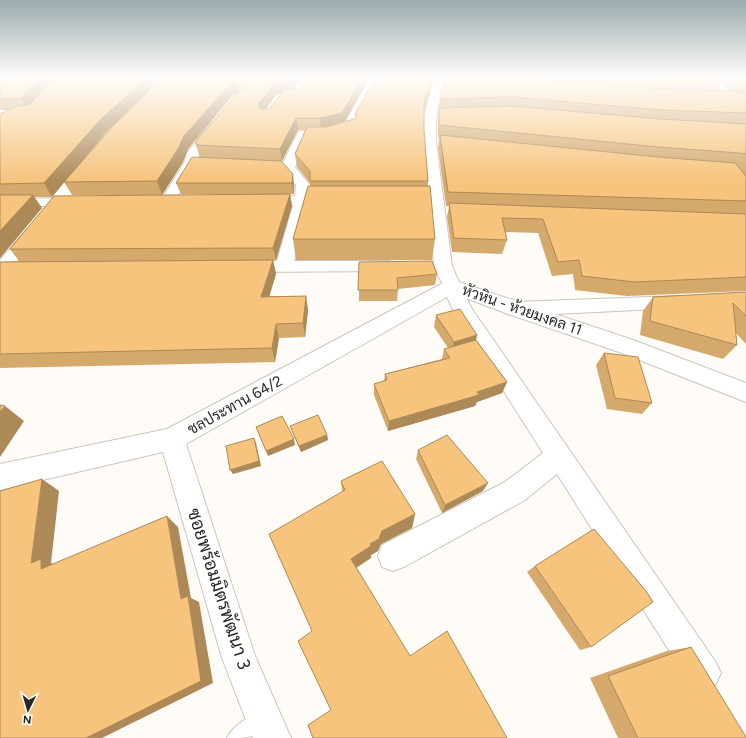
<svg xmlns="http://www.w3.org/2000/svg" width="746" height="738" font-family="Figtree,Sarabun,sans-serif">
	<rect width="100%" height="100%" fill="#fffbf6"/>
	<g fill="none" stroke-linecap="round" stroke-linejoin="round">
		<defs>
			<path id="lane" d="M 261,711 L 268,713 L 270,720 C 262,738 245,738 227,738 C 232,726 249,716 261,711 Z"/>
			<g id="street">
				<polygon points="371,77 380,77 354,126 346,126 344,124"/>
				<polygon points="216,122 220,123 222,125 199,153 198,163 175,200 173,203 168,204 163,203 161,200 184,163 187,153 212,123"/>
				<polygon points="333,129 337,130 339,133 337,136 307,138 295,167 310,185 310,196 338,197 340,200 338,203 308,205 294,261 388,261 394,262 397,266 394,270 388,271 244,272 238,271 235,267 238,263 244,262 277,261 293,205 261,205 256,204 254,201 256,198 295,196 296,185 284,171 252,169 250,166 252,163 283,163 299,131"/>
				<polygon points="79,198 84,199 86,202 84,205 0,207 0,199"/>
				<polygon points="33,227 39,229 41,232 39,235 8,273 0,274 0,260 27,229"/>
				<polygon points="452,280 459,282 472,309 715,661 721,673 715,685 703,691 691,685 557,474 525,500 404,567 393,571 382,567 378,556 382,545 505,482 543,453 456,316 447,297 186,444 255,656 291,738 253,738 222,658 163,452 0,490 0,464 167,429 445,282"/>
				<polygon points="677,296 684,297 687,302 684,307 677,308 515,316 508,314 505,309 508,304 515,302"/>
			</g>
			<polygon id="secondary" points="435,77 445,77 436,116 436,142 452,266 459,282 633,340 746,383 746,402 619,352 508,314 445,290 434,266 424,142 424,116"/>
		</defs>
		<!-- lane casing -->
		<use href="#lane" stroke="#cac5bf" stroke-width="2"/>
		<!-- street casing -->
		<use href="#street" stroke="#cac5bf" stroke-width="2"/>
		<!-- secondary casing -->
		<use href="#secondary" stroke="#cac5bf" stroke-width="2"/>
		<!-- lane -->
		<use href="#lane" fill="#fff" fill-rule="evenodd"/>
		<!-- street -->
		<use href="#street" fill="#fff" fill-rule="evenodd"/>
		<!-- secondary -->
		<use href="#secondary" fill="#fff" fill-rule="evenodd"/>
	</g>
	<!-- wall -->
	<g fill="#d4a96b" fill-rule="evenodd">
		<path d="M 7,77 L 303,77 L 294,88 L 299,88 L 307,77 L 370,77 L 345,122 L 354,119 L 356,118 L 355,114 L 376,77 L 434,77 L 424,113 L 424,130 L 428,181 L 428,186 L 435,239 L 432,260 L 296,260 L 293,239 L 310,186 L 310,183 L 297,167 L 295,154 L 305,130 L 298,130 L 282,161 L 294,186 L 294,194 L 290,194 L 292,206 L 276,260 L 273,261 L 276,274 L 269,296 L 306,296 L 308,310 L 305,337 L 279,338 L 275,362 L 0,368 L 0,262 L 19,261 L 10,249 L 218,194 L 181,194 L 176,183 L 200,158 L 196,145 L 236,94 L 233,95 L 188,149 L 183,162 L 162,195 L 72,195 L 64,182 L 52,197 L 34,197 L 42,208 L 0,258 L 0,114 L 9,110 L 0,110 L 0,84 ZM 281,93 L 269,109 L 266,109 L 277,94 ZM 111,127 L 74,171 L 107,131 Z"/>
		<path d="M 445,77 L 746,77 L 746,291 L 627,296 L 575,290 L 573,274 L 552,276 L 538,233 L 505,232 L 507,240 L 502,254 L 452,252 L 447,217 L 449,206 L 446,206 L 438,148 L 439,137 L 438,137 L 438,120 L 440,99 ZM 721,83 L 731,91 L 717,91 Z"/>
		<polygon points="359,262 437,274 435,285 398,289 397,301 359,301"/>
		<polygon points="746,292 746,344 736,333 737,345 723,359 640,335 643,311 653,297"/>
		<polygon points="436,315 477,335 476,340 507,382 502,393 477,402 475,406 388,431 374,395 374,384 384,381 385,374 442,359 444,349 448,348 434,327"/>
		<polygon points="604,353 652,403 642,414 607,409 596,365"/>
		<polygon points="290,426 327,435 328,440 301,452 292,431"/>
		<polygon points="418,450 483,491 442,513 416,459"/>
		<polygon points="341,481 415,514 412,528 381,544 378,551 371,555 371,558 356,567 312,631 342,491"/>
		<polygon points="535,566 591,647 580,650 527,572"/>
		<polygon points="691,647 746,738 618,738 590,678 667,651"/>
	</g>
	<!-- shaded-wall -->
	<g fill="#ac8957">
		<polygon points="41,77 57,77 27,110 21,98"/>
		<polygon points="148,77 149,77 153,88 107,131 52,197 44,183 101,119"/>
		<polygon points="292,77 303,77 291,92 277,94 260,116 258,104 275,83"/>
		<polygon points="363,77 370,77 343,125 321,130 320,118"/>
		<polygon points="432,77 434,77 422,116 424,104"/>
		<polygon points="235,82 238,94 233,95 188,149 183,162 162,195 157,181 184,136 230,84"/>
		<polygon points="296,118 298,130 282,161 280,149"/>
		<polygon points="293,174 294,186 294,194 292,183"/>
		<polygon points="290,194 292,206 276,260 273,248"/>
		<polygon points="33,195 42,208 0,258 0,231"/>
		<polygon points="273,260 276,274 265,311 261,297"/>
		<polygon points="306,296 308,310 305,337 303,323"/>
		<polygon points="276,324 279,338 275,362 272,348"/>
		<polygon points="477,335 474,347 451,353 454,342"/>
		<polygon points="507,382 502,393 477,402 475,406 388,431 389,421"/>
		<polygon points="5,406 24,421 0,457 0,412"/>
		<polygon points="327,435 328,440 301,452 299,446"/>
		<polygon points="254,438 256,443 261,466 233,474 230,470"/>
		<polygon points="294,439 295,445 268,456 266,451"/>
		<polygon points="42,479 59,491 51,563 60,567 41,569 31,563"/>
		<polygon points="488,483 483,491 442,513 445,505"/>
		<polygon points="415,514 412,528 381,544 378,551 371,555 371,558 353,570 351,559 370,544 382,531"/>
		<polygon points="167,516 178,527 191,598 199,602 213,683 102,738 86,738 181,599"/>
	</g>
	<!-- building -->
	<g fill="#f6c47c" stroke="#ac8957">
		<polygon points="7,77 41,77 21,98 0,99 0,84"/>
		<polygon points="55,77 148,77 101,119 44,183 0,184 0,114 17,106 29,105"/>
		<polygon points="158,77 292,77 290,80 275,83 258,104 258,106 261,109 269,109 284,90 299,88 307,77 363,77 342,113 320,118 296,118 280,149 196,145 196,141 242,88 241,85 235,82 230,84 184,136 178,149 157,181 64,182 112,127 160,80"/>
		<polygon points="376,77 432,77 424,104 424,130 428,181 310,181 310,171 295,154 307,127 326,127 354,119 357,117 355,114"/>
		<polygon points="445,77 541,77 550,80 662,89 733,91 740,94 746,91 746,113 661,110 512,97 440,99"/>
		<polygon points="626,77 716,77 721,82 662,80"/>
		<polygon points="734,77 746,77 746,87 743,84"/>
		<polygon points="512,106 661,119 746,124 746,154 740,153 658,147 439,125 439,108"/>
		<polygon points="440,135 658,157 735,163 746,176 746,201 448,192"/>
		<polygon points="192,157 281,161 293,174 292,183 176,183"/>
		<polygon points="308,186 430,186 435,239 293,239"/>
		<polygon points="290,194 273,248 10,249 54,196"/>
		<polygon points="0,195 33,195 0,231"/>
		<polygon points="449,203 746,214 746,277 635,282 582,276 579,260 558,262 543,219 502,218 507,240 454,238"/>
		<polygon points="273,260 261,297 306,296 303,323 276,324 272,348 0,354 0,262"/>
		<polygon points="432,261 437,274 397,278 398,290 358,290 359,262"/>
		<polygon points="746,292 746,316 733,303 737,345 650,321 653,297"/>
		<polygon points="460,309 477,335 454,342 436,315"/>
		<polygon points="476,340 507,382 477,392 479,395 389,421 374,384 387,380 385,374 450,358 444,349"/>
		<polygon points="604,353 638,357 652,403 615,398"/>
		<polygon points="0,405 5,406 0,412"/>
		<polygon points="318,415 327,435 299,446 290,426"/>
		<polygon points="282,416 294,439 266,451 256,427"/>
		<polygon points="447,435 488,483 445,505 418,450"/>
		<polygon points="254,438 259,461 230,470 226,446"/>
		<polygon points="382,461 415,514 382,531 379,539 370,544 371,546 351,559 410,656 447,631 507,738 313,738 308,725 331,710 298,641 312,631 269,534 345,490 341,481"/>
		<polygon points="42,479 31,563 41,559 41,569 167,516 181,599 188,596 201,681 86,738 0,738 0,491"/>
		<polygon points="594,529 646,591 653,602 591,647 535,566"/>
		<polygon points="691,647 746,737 746,738 638,738 608,676"/>
	</g>
	<!-- sky -->
	<linearGradient id="sky" x2="0" y2="1"><stop stop-color="#9dabae"/><stop offset="0.43" stop-color="#fffdfb"/><stop offset="1" stop-color="#fffdfb" stop-opacity="0"/></linearGradient>
	<rect width="746" height="181" fill="url(#sky)"/>
	<g text-anchor="middle" stroke-width="3" stroke-linejoin="round" paint-order="stroke">
		<!-- street labels -->
		<g font-size="15" fill="#292725" stroke="#fff">
			<text transform="translate(522 310) rotate(19)" y="5">หัวหิน - ห้วยมงคล 11</text>
			<text transform="translate(235 405) rotate(-29)" y="5">ชลประทาน 64/2</text>
		</g>
		<!-- near-street labels -->
		<g font-size="18" fill="#292725" stroke="#fff">
			<text transform="translate(219 589) rotate(72)" y="6">ซอยพร้อมมิตรพัฒนา 3</text>
		</g>
	</g>
	<!-- north arrow -->
	<g transform="translate(28 710) rotate(185)" stroke="#ffffff" stroke-width="3" paint-order="stroke">
	<path d="M0-3L7 15L0 10L-7 15Z" fill="#292725"/>
	<text y="-6" font-size="11" font-weight="bold" text-anchor="middle" fill="#292725">N</text>
	</g>
</svg>
